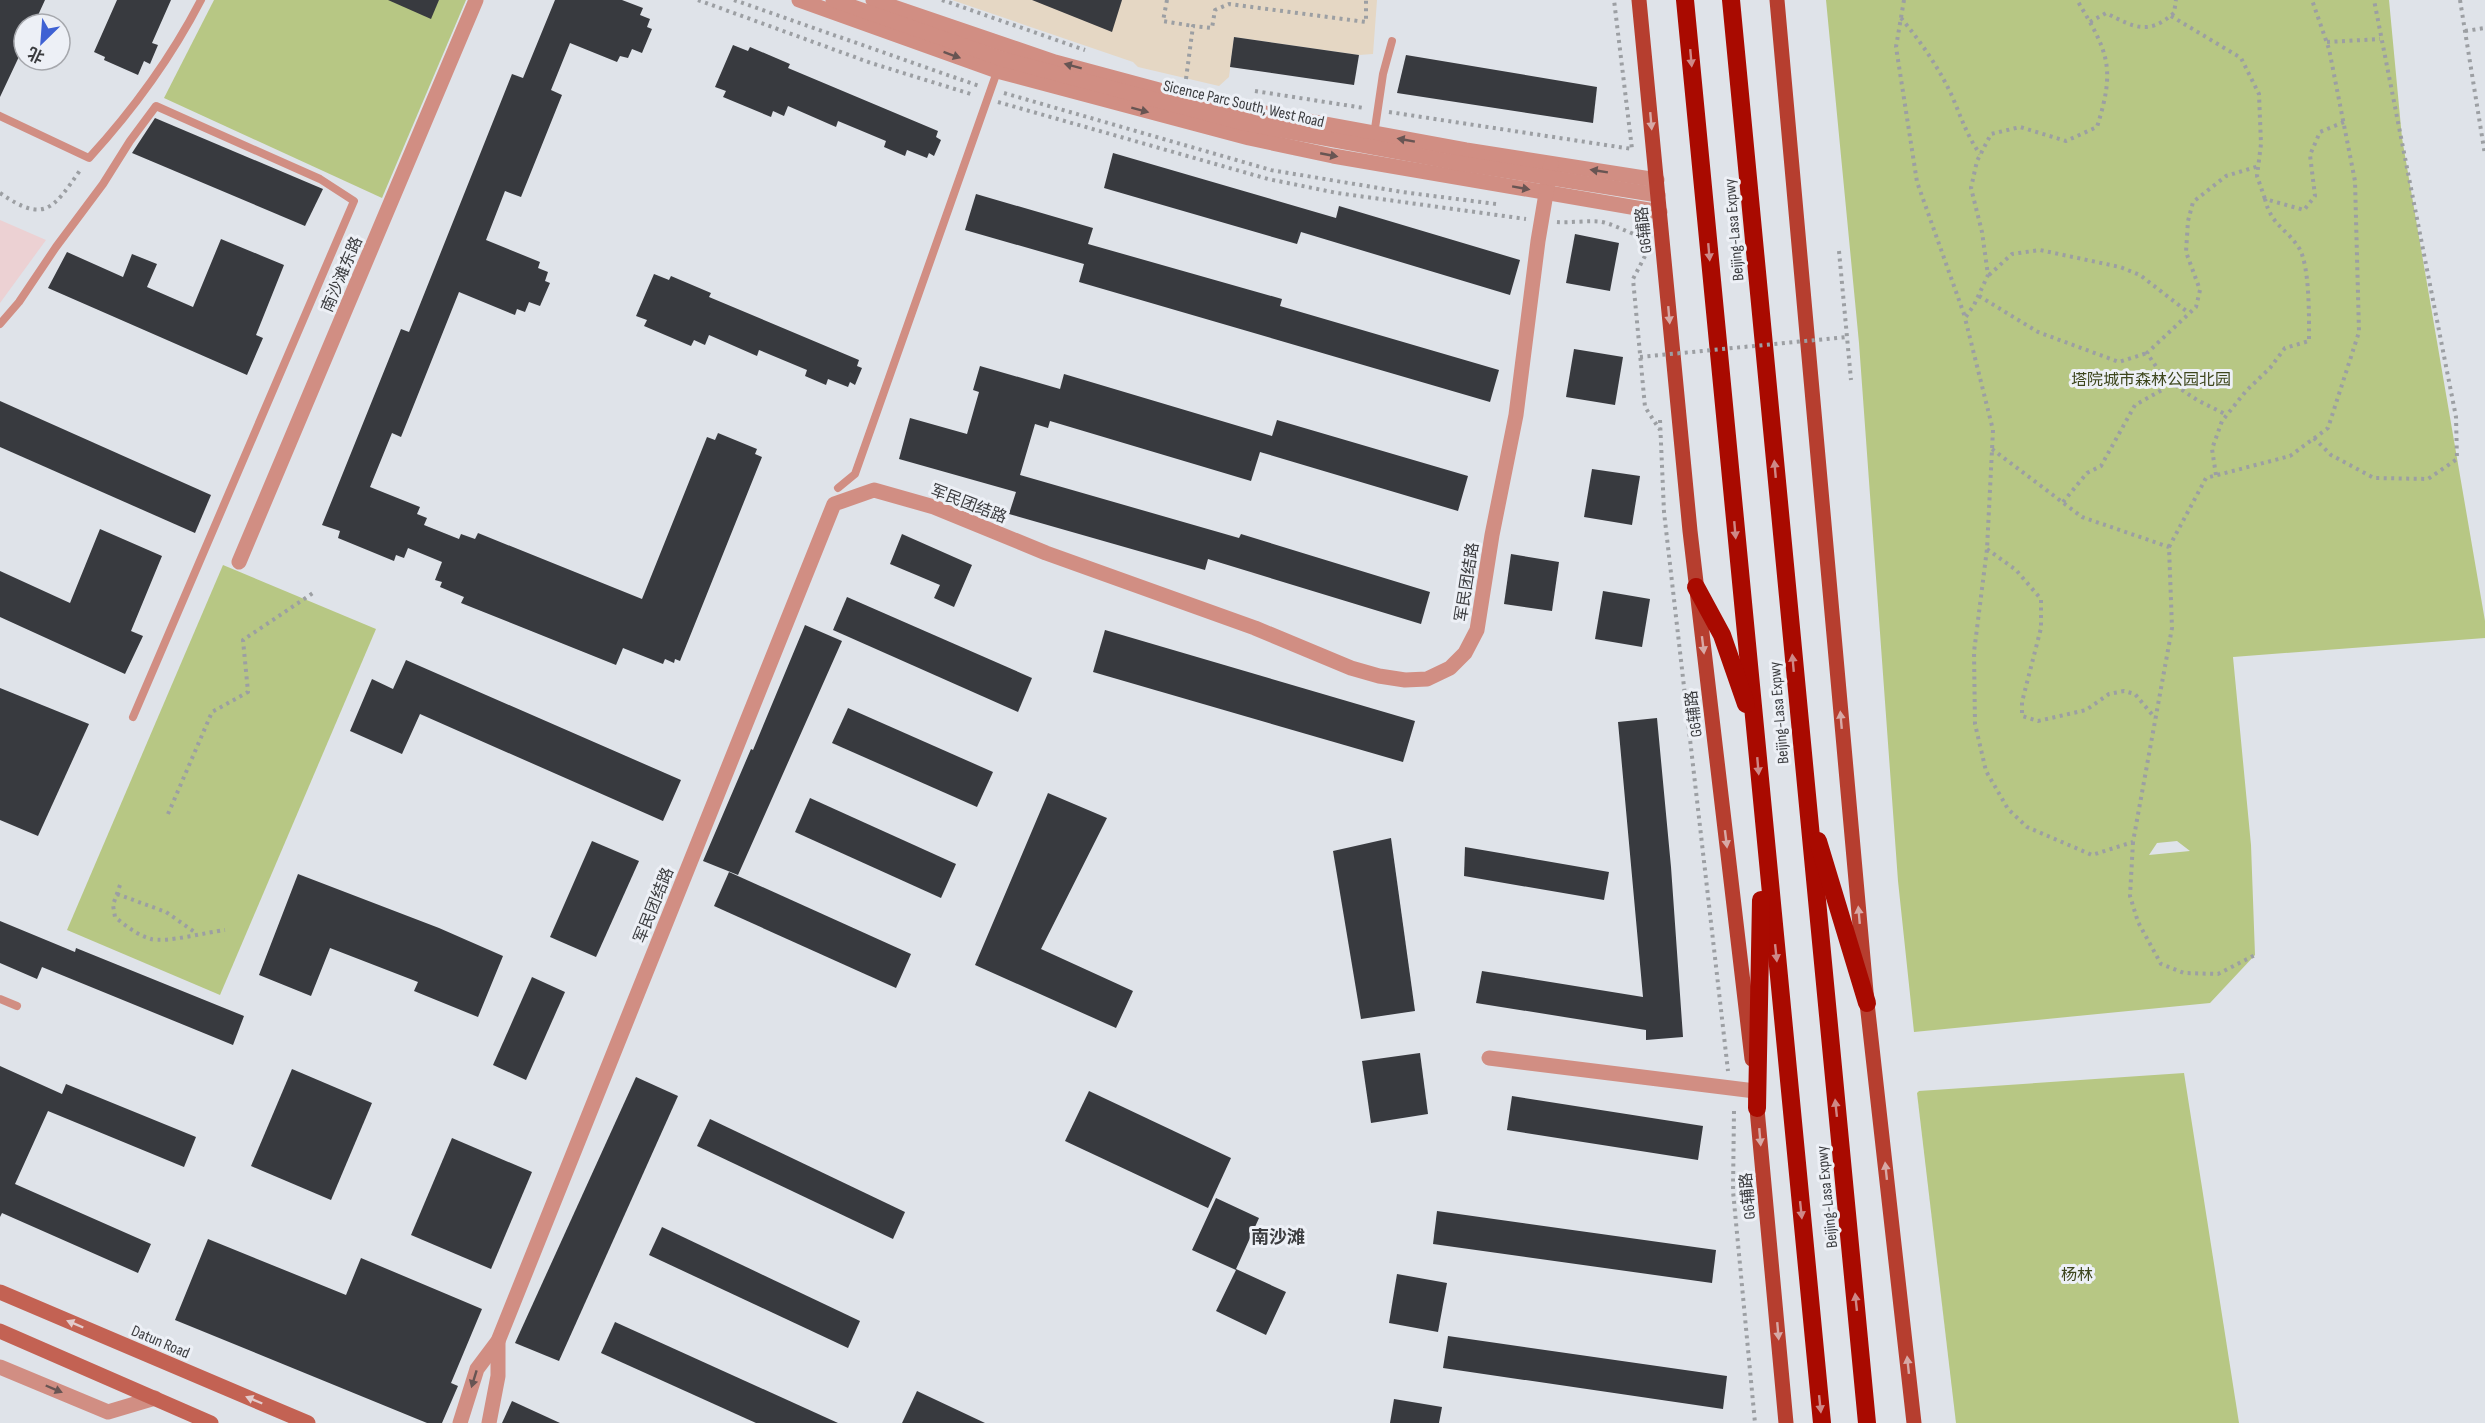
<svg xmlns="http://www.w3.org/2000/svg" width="2485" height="1423" font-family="'Sofia Sans Condensed','Noto Sans SC',sans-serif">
	<rect width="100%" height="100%" fill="#dfe3e9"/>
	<!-- industrial -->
	<polygon fill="#ecd1d3" points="0,220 46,240 0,303"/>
	<!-- education -->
	<polygon fill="#e5d7c4" points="952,0 1377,0 1373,54 1359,55 1234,37 1229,77 1219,86 1138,67 1133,62"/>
	<!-- green -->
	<g fill="#b7c784" fill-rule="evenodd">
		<polygon points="214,0 466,0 382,198 164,98"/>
		<path d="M 1826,0 L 2389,0 L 2402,138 L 2485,621 L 2485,638 L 2233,657 L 2251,845 L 2255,955 L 2210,1003 L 1914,1032 L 1898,881 L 1859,343 ZM 2177,841 L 2190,851 L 2149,855 L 2157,843 Z"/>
		<polygon points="223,565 376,629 220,995 67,930"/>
		<polygon points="2184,1073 2239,1423 1956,1423 1917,1093 1919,1091"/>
	</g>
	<!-- building -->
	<g fill="#383a3f">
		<polygon points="0,0 45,0 34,24 24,24 24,46 0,97"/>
		<polygon points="117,0 171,0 152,43 158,45 150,64 144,61 138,75 104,60 105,57 94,52"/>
		<polygon points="388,0 439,0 431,19"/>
		<polygon points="555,0 622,0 643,8 640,15 650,19 647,27 652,29 642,53 632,49 628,58 620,56 617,62 570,43 551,90 562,95 521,197 505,191 486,240 540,262 538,268 548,272 545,281 550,283 540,306 529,302 525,312 517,309 515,315 459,292 401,437 392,433 370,487 420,507 417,514 427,518 424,525 459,539 461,534 475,539 478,533 642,599 707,437 715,440 718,433 757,449 755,454 762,457 680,661 675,659 674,663 665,659 663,664 623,648 616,665 461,603 464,597 440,587 442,582 435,580 442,562 408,548 404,558 396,555 394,561 338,538 340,531 322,525 401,329 409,332 512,74 523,78"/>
		<polygon points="1032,0 1122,0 1112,32"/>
		<polygon points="1234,37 1359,55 1354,85 1230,67"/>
		<polygon points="733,45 748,51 750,47 790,64 788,68 938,131 936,137 941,140 934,156 929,153 927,158 907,150 905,156 884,147 886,141 838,121 836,127 788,106 784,116 773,111 771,117 723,97 726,91 715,87"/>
		<polygon points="1406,55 1597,87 1593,123 1397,93"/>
		<polygon points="155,118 323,189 305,226 132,153"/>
		<polygon points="1113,153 1336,218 1339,206 1520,260 1510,295 1301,232 1297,244 1104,188"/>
		<polygon points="976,194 1093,228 1088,244 1282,299 1280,306 1499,370 1490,402 1079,282 1084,264 965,230"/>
		<polygon points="1575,234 1619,243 1610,291 1566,283"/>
		<polygon points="221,239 284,265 256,335 263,338 247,375 48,288 67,252 123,277 132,254 157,264 147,287 193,307"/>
		<polygon points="654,274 669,280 671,276 711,293 709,297 859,360 857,366 862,368 855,385 850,382 848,387 828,379 826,385 805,376 807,370 759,350 757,356 709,335 705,345 694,340 691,346 644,326 647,320 636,316"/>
		<polygon points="1574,349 1623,357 1615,405 1566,397"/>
		<polygon points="980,366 1060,389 1064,374 1272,436 1277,420 1468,476 1458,511 1260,452 1251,481 1050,421 1048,428 1035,424 1020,475 1239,538 1241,534 1430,592 1421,624 1208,559 1205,570 1009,514 1016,492 899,459 910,418 967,434 979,392 973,390"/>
		<polygon points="0,401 211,495 195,533 0,447"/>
		<polygon points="1592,469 1640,476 1632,525 1584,517"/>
		<polygon points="100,529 162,556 131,631 143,636 125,674 0,617 0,571 70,603"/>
		<polygon points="902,534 972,565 954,607 934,598 940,585 890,564"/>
		<polygon points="1511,554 1559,562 1552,611 1504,604"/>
		<polygon points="1603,591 1650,599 1642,647 1595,639"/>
		<polygon points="847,597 1032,678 1018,712 833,630"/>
		<polygon points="805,625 842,641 738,875 703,861 751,749 753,750"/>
		<polygon points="1105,630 1415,721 1403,762 1093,672"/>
		<polygon points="406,660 681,780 663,821 420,714 402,754 350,731 372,679 393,689"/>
		<polygon points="0,688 89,724 38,836 0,820"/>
		<polygon points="848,708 993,772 977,807 832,743"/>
		<polygon points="1657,718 1671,867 1683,1037 1646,1040 1646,1030 1476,1003 1482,971 1643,997 1618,722"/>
		<polygon points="1048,793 1107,818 1041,949 1133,991 1116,1028 975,965"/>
		<polygon points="810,798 956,864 941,898 795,832"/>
		<polygon points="1391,838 1415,1011 1361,1019 1333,851"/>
		<polygon points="592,841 639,861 596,957 550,937"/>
		<polygon points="1465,847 1609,872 1604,900 1464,876"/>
		<polygon points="729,872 911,954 896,988 714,906"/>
		<polygon points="298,874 439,928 503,956 478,1017 414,991 418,982 330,948 311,996 259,975"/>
		<polygon points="0,921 75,952 76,948 244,1016 233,1045 42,967 37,979 0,963"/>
		<polygon points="532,977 565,992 526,1080 493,1065"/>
		<polygon points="1420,1053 1428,1114 1371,1123 1362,1061"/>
		<polygon points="0,1066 62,1094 66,1084 196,1137 184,1167 48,1111 15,1184 151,1244 138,1273 2,1213 0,1217"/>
		<polygon points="292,1069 372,1103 331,1200 251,1166"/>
		<polygon points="636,1077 678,1096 559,1361 515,1343"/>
		<polygon points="1089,1091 1231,1158 1208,1208 1065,1141"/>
		<polygon points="1512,1096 1703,1126 1698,1160 1507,1130"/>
		<polygon points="710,1119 905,1212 893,1239 697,1146"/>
		<polygon points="452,1138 532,1172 491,1269 411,1235"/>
		<polygon points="1216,1198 1259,1218 1236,1269 1286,1292 1266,1335 1216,1311 1236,1270 1192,1250"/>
		<polygon points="1437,1211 1716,1250 1712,1283 1433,1244"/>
		<polygon points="662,1227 860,1321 848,1348 649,1255"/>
		<polygon points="208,1239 346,1295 361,1258 482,1309 451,1383 458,1386 442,1423 427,1423 175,1320"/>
		<polygon points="1397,1274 1447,1283 1438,1332 1389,1323"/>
		<polygon points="615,1322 838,1423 756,1423 601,1353"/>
		<polygon points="1448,1336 1727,1376 1723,1409 1443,1368"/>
		<polygon points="917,1391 985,1423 902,1423"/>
		<polygon points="1394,1399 1442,1407 1439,1423 1390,1423"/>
		<polygon points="512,1401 560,1423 502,1423"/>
	</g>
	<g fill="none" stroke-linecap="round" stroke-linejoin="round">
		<!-- path -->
		<g stroke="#9c9fa3" stroke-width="4" stroke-dasharray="3 4.5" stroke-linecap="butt">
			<polyline points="698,0 871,63 974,95"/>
			<polyline points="734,0 979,86"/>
			<polyline points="942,0 1085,50"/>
			<polyline points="1167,0 1163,21 1193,26"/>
			<polyline points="1904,0 1896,47 1917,182 1965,317"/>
			<polyline points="2460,0 2485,155"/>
			<polyline points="2171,16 2241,58 2259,94 2261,144 2257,176 2265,199"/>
			<path d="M 1901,18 C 1921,42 1939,68 1952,96 C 1961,117 1967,136 1980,154"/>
			<path d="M 2090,22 L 2106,13 C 2134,27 2148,36 2174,13 L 2176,0"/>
			<polyline points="2465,31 2485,28"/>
			<polyline points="2327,42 2380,39"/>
			<polyline points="1186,79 1193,26 1212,28 1215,10 1229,4 1366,22 1366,0"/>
			<polyline points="1255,91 1364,108"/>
			<polyline points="1004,93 1271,170 1402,192 1496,204"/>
			<polyline points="998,102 1268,179 1337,193 1526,219"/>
			<polyline points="1389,112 1632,149 1614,0"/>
			<path d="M 0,193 C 45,224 53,209 81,169"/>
			<path d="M 1557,222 C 1569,223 1592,220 1602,222 C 1616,225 1628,233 1643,237"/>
			<polyline points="1839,251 1851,380"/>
			<polyline points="1645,256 1633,279 1645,407 1660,430"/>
			<polyline points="1989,275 2012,254 2040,250 2120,267 2140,275 2189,313"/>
			<polyline points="1979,296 2038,332 2119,362 2147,353"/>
			<polyline points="2163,377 2197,400 2227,415"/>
			<polyline points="1660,420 1664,512 1728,1071"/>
			<polyline points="2314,438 2331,455 2374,478 2428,479 2457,459 2456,417 2374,0"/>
			<path d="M 1992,449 L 2082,517 L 2169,547 L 2172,628 L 2133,842 L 2092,855 L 2027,827 L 2008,809 L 1986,771 L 1975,724 L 1974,652 L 1987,549 L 1993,430 L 1965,318 L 1974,305 L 1988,275 L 1982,232 L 1971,188 L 1977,161 L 1991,134 L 2020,127 L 2066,141 L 2097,127 C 2116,67 2108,52 2077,0"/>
			<path d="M 2216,475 L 2212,449 L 2222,421 L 2246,391 L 2270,368 L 2285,348 L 2309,341 C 2309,319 2310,266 2299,248 C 2286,228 2271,225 2265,199 L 2304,210 L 2315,196 L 2310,155 L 2320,132 L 2344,122"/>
			<polyline points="2063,502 2087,473 2101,466 2135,405 2162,390 2163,377 2147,353 2196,307 2200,290 2186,252 2188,221 2193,202 2226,176 2259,166"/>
			<polyline points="2169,547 2206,478 2290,456 2328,428 2359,332 2355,181 2329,49 2312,0"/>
			<polyline points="1987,549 2016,570 2041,599 2041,628 2022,702 2022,716 2038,721 2086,710 2109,694 2124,691 2135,694 2155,718"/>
			<polyline points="168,814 212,712 248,692 243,640 313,593"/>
			<polyline points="2133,842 2130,896 2138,922 2161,964 2184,973 2218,974 2255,955"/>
			<path d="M 120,885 L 113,905 L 115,917 C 126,926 137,935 151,939 C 165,943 208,932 225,930"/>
			<polyline points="117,894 166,912 196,933"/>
			<polyline points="1734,1111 1733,1191 1755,1423"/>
		</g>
		<!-- service -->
		<g stroke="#d18e83" stroke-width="8">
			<path d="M 0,116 L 89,158 C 133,110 171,58 201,0"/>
			<polyline points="1374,135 1383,74 1392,41"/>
			<polyline points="0,324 19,302 56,247 103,184 130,141 156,106 320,179 354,201 133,717"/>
			<polyline points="838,488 855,474 998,69"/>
			<polyline points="0,999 17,1006"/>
		</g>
		<!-- minor -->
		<g stroke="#d18e83" stroke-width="15">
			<polyline points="799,0 997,71 1249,138 1333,156 1660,212"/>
			<polyline points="873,0 1055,62 1200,101 1466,150 1657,180"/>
			<polyline points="239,562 476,0"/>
			<polyline points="1489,1058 1755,1091"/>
			<polyline points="460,1423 477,1369 498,1341 834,504 874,490 934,507 1046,553 1255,628 1351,668 1379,676 1405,680 1427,679 1450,668 1465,653 1477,630 1492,535 1516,415 1538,241 1551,164"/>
			<polyline points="489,1423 498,1376 498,1341"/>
		</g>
		<!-- tertiary -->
		<g stroke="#d18e83" stroke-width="15">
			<polyline points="833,0 1002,59 1243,123 1452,162 1658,195"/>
			<polyline points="0,1367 108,1412 155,1398"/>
		</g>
		<!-- secondary -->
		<g stroke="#c36253" stroke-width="15">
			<polyline points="0,1292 308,1423"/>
			<polyline points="0,1331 211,1423"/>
		</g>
		<!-- primary -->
		<g stroke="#b63e2f" stroke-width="15">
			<polyline points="1639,0 1690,531 1752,1059"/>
			<polyline points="1777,0 1867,1003 1914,1423"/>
			<polyline points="1756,1098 1786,1423"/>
		</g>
		<!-- motorway -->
		<g stroke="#a90a00" stroke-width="18">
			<polyline points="1685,0 1822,1423"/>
			<polyline points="1731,0 1867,1423"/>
			<polyline points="1696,587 1722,635 1746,704"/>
			<polyline points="1818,841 1867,1003"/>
			<polyline points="1757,1108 1761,900"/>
		</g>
		<!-- path-bridge -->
		<polyline stroke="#9c9fa3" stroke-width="4" stroke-dasharray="3 4.5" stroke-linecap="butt" points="1640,357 1847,337"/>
	</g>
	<!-- one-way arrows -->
	<defs><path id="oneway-solid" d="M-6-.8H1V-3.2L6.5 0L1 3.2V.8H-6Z" transform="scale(1.5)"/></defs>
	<g fill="#685553">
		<use href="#oneway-solid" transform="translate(952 55) rotate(20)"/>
		<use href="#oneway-solid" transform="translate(1073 66) rotate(-165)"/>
		<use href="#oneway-solid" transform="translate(1140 110) rotate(15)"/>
		<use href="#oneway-solid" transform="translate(1406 140) rotate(-170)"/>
		<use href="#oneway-solid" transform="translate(1329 155) rotate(11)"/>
		<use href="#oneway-solid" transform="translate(1599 171) rotate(-171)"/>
		<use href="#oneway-solid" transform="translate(1521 188) rotate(10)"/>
		<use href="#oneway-solid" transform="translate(474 1379) rotate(107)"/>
		<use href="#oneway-solid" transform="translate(54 1389) rotate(23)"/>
	</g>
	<g fill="#ce8887">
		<use href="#oneway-solid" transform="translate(1691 58) rotate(85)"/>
		<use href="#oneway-solid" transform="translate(1709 252) rotate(85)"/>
		<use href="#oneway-solid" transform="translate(1775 469) rotate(-95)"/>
		<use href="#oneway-solid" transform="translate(1735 530) rotate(85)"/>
		<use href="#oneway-solid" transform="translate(1793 663) rotate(-95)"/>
		<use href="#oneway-solid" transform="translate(1758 766) rotate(85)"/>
		<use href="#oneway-solid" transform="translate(1776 953) rotate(84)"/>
		<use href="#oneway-solid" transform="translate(1836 1108) rotate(-96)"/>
		<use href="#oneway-solid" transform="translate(1801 1210) rotate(84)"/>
		<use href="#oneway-solid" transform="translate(1856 1302) rotate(-96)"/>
		<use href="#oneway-solid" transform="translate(1820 1404) rotate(84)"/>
	</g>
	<g fill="#d7a9a6">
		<use href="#oneway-solid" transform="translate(1651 121) rotate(85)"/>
		<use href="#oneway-solid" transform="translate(1669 315) rotate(85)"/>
		<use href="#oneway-solid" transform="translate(1703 645) rotate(83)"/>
		<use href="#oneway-solid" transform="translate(1841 720) rotate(-95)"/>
		<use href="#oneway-solid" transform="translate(1726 839) rotate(83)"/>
		<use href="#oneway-solid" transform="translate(1859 915) rotate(-95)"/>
		<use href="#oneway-solid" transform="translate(1760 1137) rotate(85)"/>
		<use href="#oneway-solid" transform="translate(1886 1171) rotate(-96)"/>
		<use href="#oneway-solid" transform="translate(1778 1331) rotate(85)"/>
		<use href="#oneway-solid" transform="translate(1908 1365) rotate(-96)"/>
	</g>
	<g fill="#e2cccd">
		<use href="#oneway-solid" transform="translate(75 1324) rotate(-157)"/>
		<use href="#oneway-solid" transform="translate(254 1400) rotate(-157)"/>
	</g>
	<g text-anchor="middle" stroke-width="6" stroke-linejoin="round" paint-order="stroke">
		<!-- street labels -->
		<g font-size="16" fill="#3b3c3f" stroke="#edf0f6">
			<text transform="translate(1244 103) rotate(13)" y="6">Sicence Parc South, West Road</text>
			<text transform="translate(1643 230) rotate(-96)" y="6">G6辅路</text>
			<text transform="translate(1733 230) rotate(-95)" y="6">Beijing-Lasa Expwy</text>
			<text transform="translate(341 274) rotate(-67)" y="6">南沙滩东路</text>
			<text transform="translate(969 503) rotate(21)" y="6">军民团结路</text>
			<text transform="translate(1466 582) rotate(-81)" y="6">军民团结路</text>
			<text transform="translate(1778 713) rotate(-95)" y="6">Beijing-Lasa Expwy</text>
			<text transform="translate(1693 714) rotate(-97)" y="6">G6辅路</text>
			<text transform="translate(653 905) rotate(-68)" y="6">军民团结路</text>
			<text transform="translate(1747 1196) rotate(-95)" y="6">G6辅路</text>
			<text transform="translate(1826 1197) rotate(-96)" y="6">Beijing-Lasa Expwy</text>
			<text transform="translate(161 1341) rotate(23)" y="6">Datun Road</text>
		</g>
		<!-- park labels -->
		<g font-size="16" fill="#3d461d" stroke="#edf0f6">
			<text x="2151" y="385">塔院城市森林公园北园</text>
			<text x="2077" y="1280">杨林</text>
		</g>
		<!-- neighbourhood labels -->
		<g font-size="18" font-weight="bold" fill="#3b3c3f" stroke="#edf0f6">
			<text x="1278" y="1243">南沙滩</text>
		</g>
	</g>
	<!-- north arrow -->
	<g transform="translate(42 42) rotate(205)"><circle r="28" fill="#edf0f6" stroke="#a6a8ad" stroke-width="1.5"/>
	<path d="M0-4.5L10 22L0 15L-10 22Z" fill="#3e61d3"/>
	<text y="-9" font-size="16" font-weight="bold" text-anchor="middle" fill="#3b3c3f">北</text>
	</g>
</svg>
